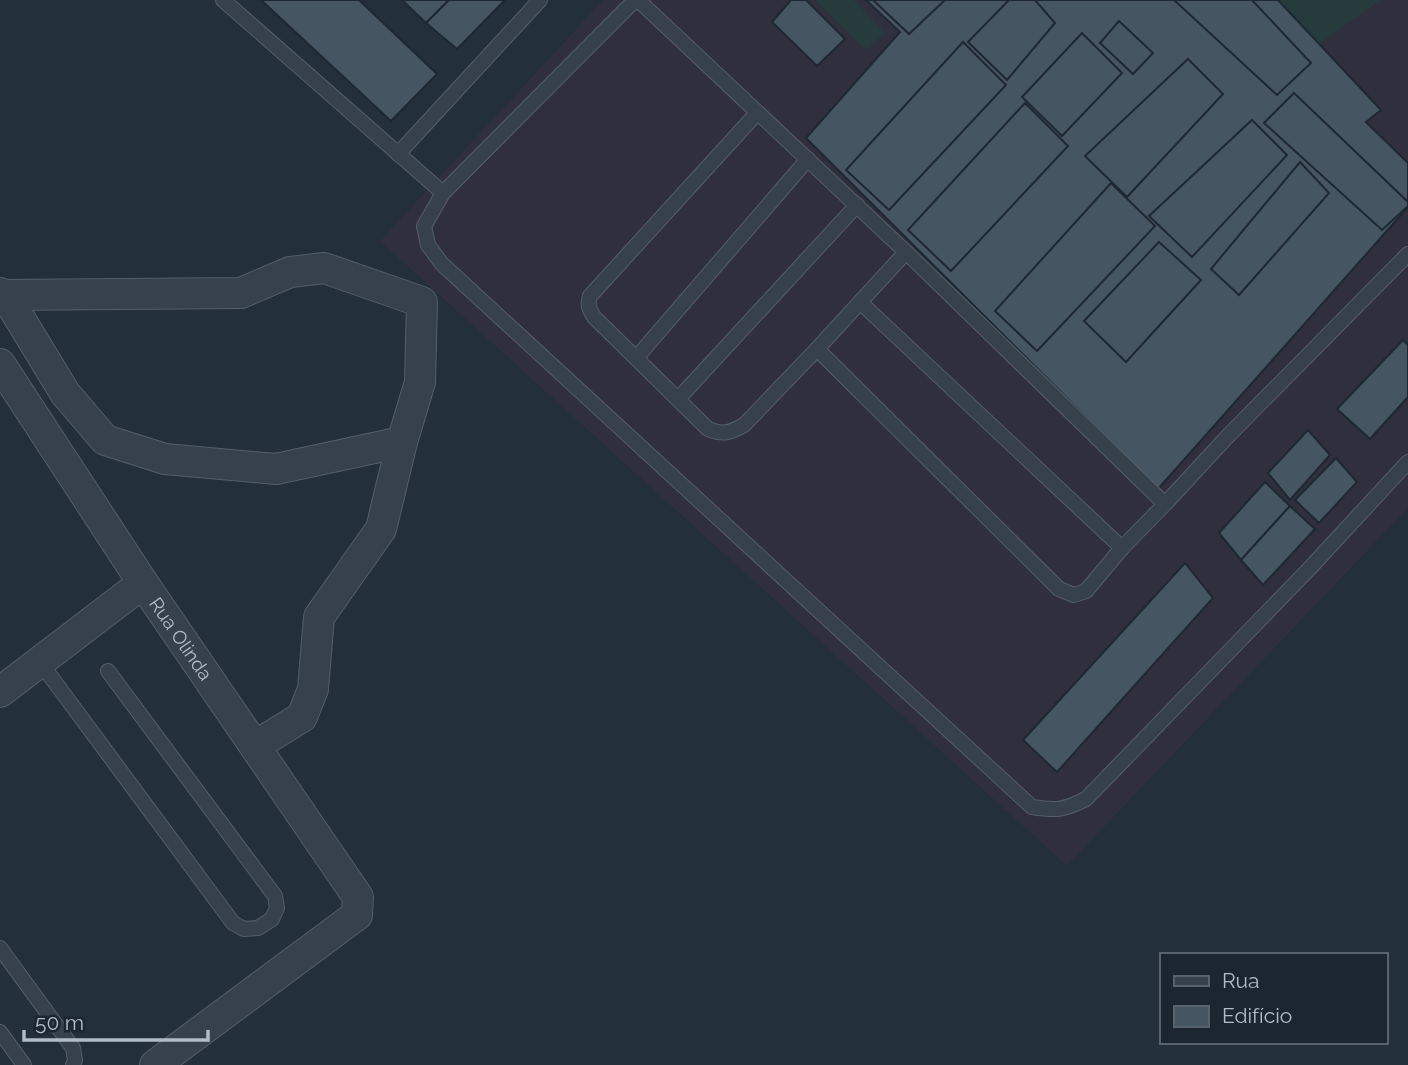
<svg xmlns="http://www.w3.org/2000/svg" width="1408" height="1065" font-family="Raleway,sans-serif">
	<rect width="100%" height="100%" fill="#232f3b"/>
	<!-- medical -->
	<polygon fill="#2f2f3d" points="603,0 1408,0 1408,508 1067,866 380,241"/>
	<!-- green -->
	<g fill="#253b3c">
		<polygon points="815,0 854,0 885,33 866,50"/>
		<polygon points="1278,0 1380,0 1319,44"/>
	</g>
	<!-- building -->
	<g fill="#465562" stroke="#1e2832" stroke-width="2">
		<polygon points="261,0 359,0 437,74 391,121"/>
		<polygon points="402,0 449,0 426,23"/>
		<polygon points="449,0 505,0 457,49 426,23"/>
		<polygon points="791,0 806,0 845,39 817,66 772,22"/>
		<polygon points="866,0 1278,0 1381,110 1366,122 1408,163 1408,207 1158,489 806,138 900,32"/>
		<polygon points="873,0 945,0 909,34"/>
		<polygon points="1009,0 1035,0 1055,23 1007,80 968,42"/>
		<polygon points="1174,0 1252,0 1311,63 1277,95"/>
		<polygon points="1119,21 1153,53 1133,74 1100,43"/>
		<polygon points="1082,33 1122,73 1062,136 1022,97"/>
		<polygon points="963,42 1006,85 889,210 846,170"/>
		<polygon points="1188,59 1223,94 1127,197 1085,156"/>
		<polygon points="1294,93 1408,202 1408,206 1382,230 1264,123"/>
		<polygon points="1025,103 1068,146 951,271 908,230"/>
		<polygon points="1252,120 1287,155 1192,257 1149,216"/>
		<polygon points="1300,162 1329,193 1239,295 1211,269"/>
		<polygon points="1111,183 1155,226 1037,351 995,311"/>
		<polygon points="1159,242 1201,280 1126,362 1084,321"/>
		<polygon points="1403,340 1408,345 1408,397 1370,439 1337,409"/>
		<polygon points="1308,430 1330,455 1290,500 1268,473"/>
		<polygon points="1336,458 1357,482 1319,523 1295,500"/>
		<polygon points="1265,482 1290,506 1241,560 1219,533"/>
		<polygon points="1290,506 1315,529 1263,585 1241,560"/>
		<polygon points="1185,563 1213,598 1057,772 1023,740"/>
	</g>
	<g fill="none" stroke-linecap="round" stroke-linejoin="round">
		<defs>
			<g id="lane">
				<polyline points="223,0 443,193"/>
				<path d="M 635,0 L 443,193 L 424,226 L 428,245 L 442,264 L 1032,807 C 1057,811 1064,810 1086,799 L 1309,569 L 1408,462"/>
				<polyline points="638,0 906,252"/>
				<path d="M 757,113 L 590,296 C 587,305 589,309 594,317 L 708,429 C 723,435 730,433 744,425 L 817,349"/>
				<polyline points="398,154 540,0"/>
				<polyline points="860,302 1122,548"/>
				<polyline points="637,357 808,159"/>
				<polyline points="678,399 857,205"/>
				<polyline points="1165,504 906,252 817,349 1059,589 1074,595 1086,591 1122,548 1165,504 1226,438 1408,254"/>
				<polyline points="40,662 233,923 244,929 258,928 272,919 277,908 275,896 108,671"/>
				<polyline points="0,948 73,1048 75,1060 73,1065"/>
				<polyline points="0,1032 24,1065"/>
			</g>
			<g id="street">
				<polyline points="0,293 11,304 65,393 105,440 165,459 276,469 402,442 420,382 422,302 324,268 290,272 241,293 2,295"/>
				<path id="s1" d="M 0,364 L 143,583 L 358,897 L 357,915 L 155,1065"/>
				<polyline points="0,692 143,583"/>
				<polyline points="255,746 302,717 313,689 319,617 381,529 402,442"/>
			</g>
		</defs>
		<!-- lane casing -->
		<use href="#lane" stroke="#555f69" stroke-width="16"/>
		<!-- street casing -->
		<use href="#street" stroke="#555f69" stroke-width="32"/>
		<!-- lane -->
		<use href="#lane" stroke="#37414b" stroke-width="14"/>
		<!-- street -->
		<use href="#street" stroke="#37414b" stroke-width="30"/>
	</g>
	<g text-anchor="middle" stroke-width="5" stroke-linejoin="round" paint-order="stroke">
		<!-- street labels -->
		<g font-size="19" fill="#b2bcc7" stroke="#1c2630">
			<text dy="7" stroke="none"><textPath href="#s1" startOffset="329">Rua Olinda</textPath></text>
		</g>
	</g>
	<!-- legend -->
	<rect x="1160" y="953" width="228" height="91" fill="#1c2630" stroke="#58626c" stroke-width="2"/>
	<rect x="1174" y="976" width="35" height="10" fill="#37414b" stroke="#58626c" stroke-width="2"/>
	<text x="1222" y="988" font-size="21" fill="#b2bcc7">Rua</text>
	<rect x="1174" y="1006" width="35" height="21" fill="#465562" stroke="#58626c" stroke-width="2"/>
	<text x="1222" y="1023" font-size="21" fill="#b2bcc7">Edifício</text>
	<!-- scale -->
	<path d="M24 1030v10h184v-10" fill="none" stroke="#b2bcc7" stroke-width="3.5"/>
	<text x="35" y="1030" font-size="21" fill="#b2bcc7" stroke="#1c2630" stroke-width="5" paint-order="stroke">50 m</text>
</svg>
